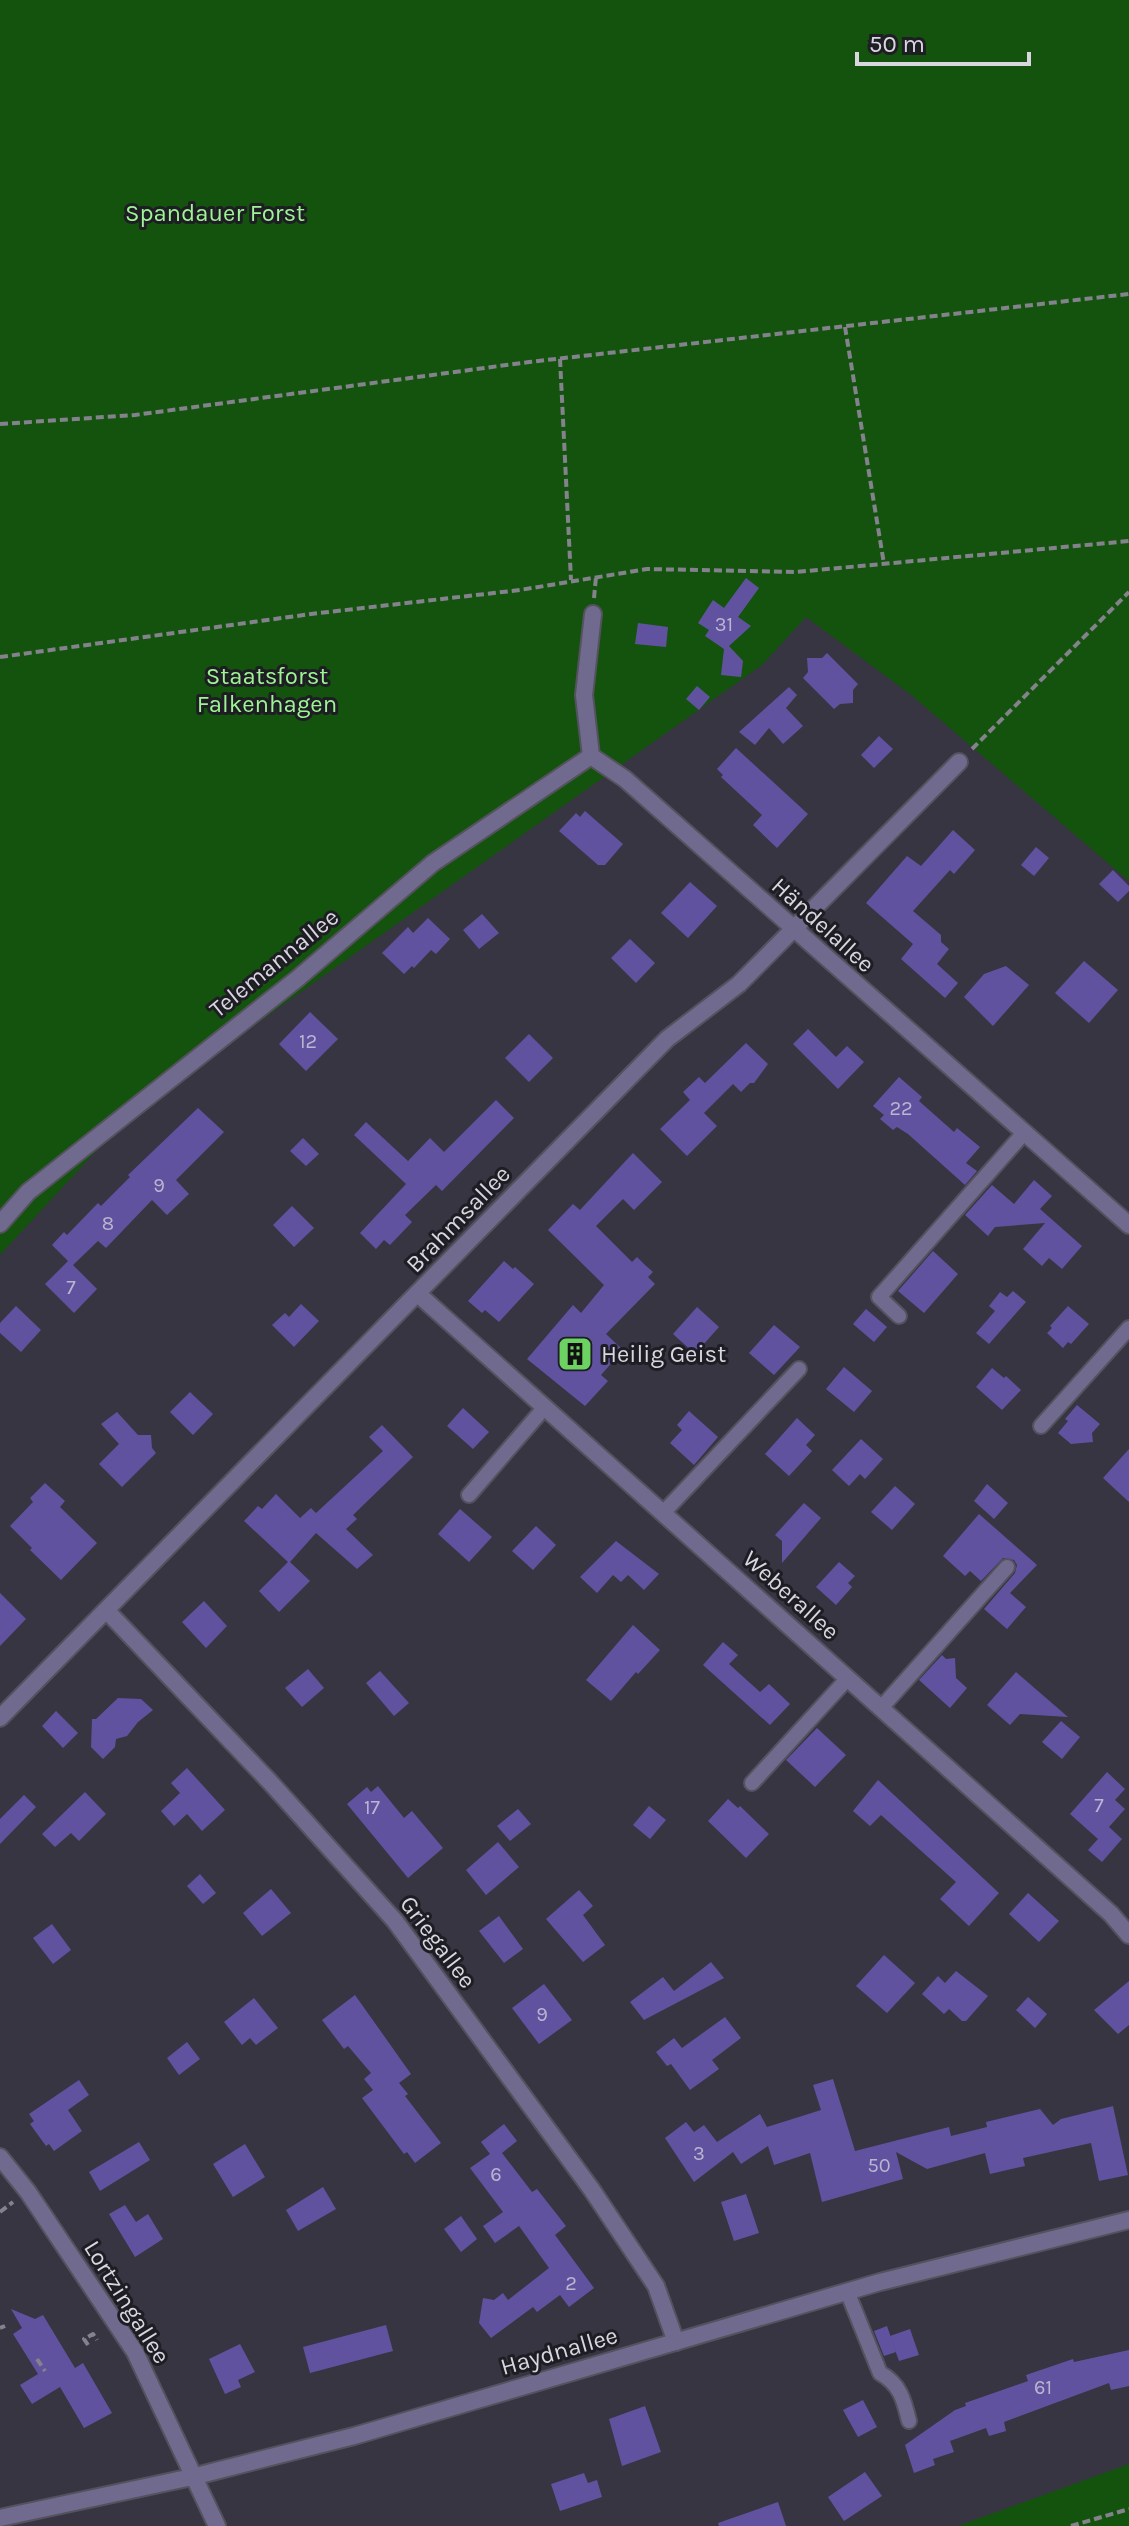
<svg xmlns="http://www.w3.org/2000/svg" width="1129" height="2526" font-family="Karla,sans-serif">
	<rect width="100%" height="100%" fill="#373542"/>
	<!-- green -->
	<g fill="#14530e">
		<polygon points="0,0 1129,0 1129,881 910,694 806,617 762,665 133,1111 0,1255"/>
		<polygon points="1129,2464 1129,2526 958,2526"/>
	</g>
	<!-- building -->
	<g fill="#61529f">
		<polygon points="746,578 759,588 738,617 751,626 729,646 743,661 741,677 721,675 724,649 705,636 709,630 698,623 713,600 724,608"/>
		<polygon points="638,623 668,627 666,647 635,644"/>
		<polygon points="827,653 858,684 853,690 853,703 840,704 834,709 803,678 808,672 807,658 822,658"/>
		<polygon points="697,686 710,697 699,710 686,699"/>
		<polygon points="789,687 797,695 786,708 803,726 783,744 769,728 755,745 739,732"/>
		<polygon points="879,736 893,749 874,768 861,755"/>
		<polygon points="736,748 808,814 777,848 753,825 762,815 721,777 723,775 717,769"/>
		<polygon points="585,811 623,844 605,865 598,865 559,831 576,813 580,817"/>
		<polygon points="953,830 975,850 954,874 950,870 913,911 941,935 941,942 949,949 937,964 958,983 945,998 901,959 913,944 866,903 907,856 921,866"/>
		<polygon points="1036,847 1049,858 1034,876 1021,865"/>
		<polygon points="1113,870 1129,886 1129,891 1118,902 1099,884"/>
		<polygon points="690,882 717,906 688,938 661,913"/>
		<polygon points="482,914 499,933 479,949 463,930"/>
		<polygon points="428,918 450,939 436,954 431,950 414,968 412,966 404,974 382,953 408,927 413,933"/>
		<polygon points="630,939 655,963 636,983 611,958"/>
		<polygon points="1084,961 1118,990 1089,1023 1055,993"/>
		<polygon points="1006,966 1029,985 993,1026 964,997 984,974"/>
		<polygon points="310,1012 338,1039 306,1071 279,1044"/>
		<polygon points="808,1029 836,1057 847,1046 864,1062 838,1089 793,1044"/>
		<polygon points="529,1034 553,1058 529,1082 505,1058"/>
		<polygon points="746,1043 768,1064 754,1083 750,1083 741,1092 733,1084 704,1113 717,1126 687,1156 660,1129 690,1100 683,1092 699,1077 705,1083"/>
		<polygon points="899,1077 922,1097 919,1101 954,1132 957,1128 980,1147 966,1163 977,1171 965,1185 908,1134 897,1127 893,1130 880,1119 884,1115 873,1106"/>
		<polygon points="496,1100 514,1118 442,1191 436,1185 405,1215 412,1222 390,1245 384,1240 376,1249 360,1233 406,1184 354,1135 366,1122 408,1161 430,1138 444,1152"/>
		<polygon points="198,1108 224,1132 176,1180 189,1194 167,1215 152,1200 106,1248 98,1241 73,1265 97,1289 74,1313 45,1284 68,1261 52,1245 64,1232 67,1235 98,1203 101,1206 130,1177 128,1175"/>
		<polygon points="303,1138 319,1154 306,1166 290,1151"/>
		<polygon points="633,1153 662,1182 634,1210 623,1199 596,1226 632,1262 637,1257 645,1265 653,1272 648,1277 655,1284 606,1334 623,1350 601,1375 608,1381 585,1406 527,1359 573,1305 581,1313 604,1285 548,1230 573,1204 580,1210"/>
		<polygon points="1034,1180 1052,1196 1040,1209 1082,1246 1062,1269 1049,1258 1042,1266 1023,1249 1045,1223 995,1227 988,1236 965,1215 992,1185 1014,1204"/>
		<polygon points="292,1206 314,1228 294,1247 273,1225"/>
		<polygon points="933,1251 958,1274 924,1313 898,1291"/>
		<polygon points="504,1261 513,1269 515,1267 534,1284 499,1322 485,1310 482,1313 468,1301"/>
		<polygon points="1013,1291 1026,1302 989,1344 976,1333 995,1311 989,1306 1000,1292 1007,1297"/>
		<polygon points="301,1304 319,1321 294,1347 272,1325 285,1313 289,1317"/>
		<polygon points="16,1306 41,1330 21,1352 0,1333 0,1323"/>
		<polygon points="1068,1306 1089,1324 1071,1344 1068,1342 1063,1348 1047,1333 1052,1328 1050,1326"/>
		<polygon points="697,1307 719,1327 695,1354 673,1334"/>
		<polygon points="866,1309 887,1327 874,1342 853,1324"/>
		<polygon points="774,1325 800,1347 774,1375 749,1353"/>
		<polygon points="844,1367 872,1391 854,1412 826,1389"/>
		<polygon points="992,1368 1004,1378 1006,1376 1021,1390 1002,1410 976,1387"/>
		<polygon points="190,1392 213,1414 193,1435 170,1412"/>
		<polygon points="1077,1405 1100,1424 1092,1433 1093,1442 1071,1444 1058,1433 1068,1421 1065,1419"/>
		<polygon points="463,1408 489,1432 473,1449 447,1426"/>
		<polygon points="689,1411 718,1437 694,1465 670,1443 682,1430 677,1425"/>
		<polygon points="117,1412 138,1435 151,1435 152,1448 156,1453 122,1487 99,1464 119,1444 101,1424"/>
		<polygon points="797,1418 815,1435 806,1445 812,1451 789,1476 765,1454"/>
		<polygon points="382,1425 413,1457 353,1515 357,1519 346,1529 373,1555 357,1569 316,1533 290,1562 310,1581 279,1612 259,1591 288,1562 244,1521 258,1506 262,1509 276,1494 300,1518 311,1508 316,1513 383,1451 369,1437"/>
		<polygon points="861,1439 883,1459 865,1479 860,1474 849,1486 832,1470"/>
		<polygon points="1129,1449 1129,1502 1103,1478"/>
		<polygon points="45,1483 65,1501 60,1507 97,1543 61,1580 30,1550 32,1548 10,1526 33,1502 30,1498"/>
		<polygon points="987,1484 1008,1503 994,1519 974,1501"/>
		<polygon points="895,1486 915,1504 892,1530 871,1512"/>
		<polygon points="804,1503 821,1518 782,1563 782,1541 775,1535"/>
		<polygon points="460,1509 492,1537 469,1562 438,1534"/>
		<polygon points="979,1514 1037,1565 1010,1593 1026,1607 1007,1629 984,1609 1015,1573 1017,1565 1014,1560 1003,1558 981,1581 970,1571 965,1576 943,1556"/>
		<polygon points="536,1526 556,1545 533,1570 512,1551"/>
		<polygon points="616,1541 659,1574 644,1590 628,1575 621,1582 613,1575 597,1593 580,1577"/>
		<polygon points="839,1562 855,1576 848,1583 852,1587 836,1605 816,1587"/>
		<polygon points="0,1593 26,1619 0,1646"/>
		<polygon points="204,1601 227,1626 206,1648 182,1622"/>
		<polygon points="633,1625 660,1650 638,1674 636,1672 611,1701 586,1680"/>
		<polygon points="723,1642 738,1655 729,1664 760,1692 769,1684 790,1704 770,1725 703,1665"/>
		<polygon points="942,1655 946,1659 955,1658 956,1678 967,1688 950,1708 919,1680"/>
		<polygon points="308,1669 324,1688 302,1707 285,1688"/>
		<polygon points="380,1671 409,1703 394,1716 366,1683"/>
		<polygon points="1016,1672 1068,1717 1020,1714 1010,1725 987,1705"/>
		<polygon points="118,1698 141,1699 153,1710 138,1722 127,1736 116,1739 115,1747 103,1759 91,1747 92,1719 96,1719"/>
		<polygon points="56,1711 78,1733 63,1748 42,1726"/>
		<polygon points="1061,1721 1080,1737 1062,1759 1042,1742"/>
		<polygon points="817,1728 846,1755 815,1787 786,1760"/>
		<polygon points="187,1768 225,1810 202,1831 187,1814 174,1826 161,1811 180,1793 171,1783"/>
		<polygon points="1107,1772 1125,1789 1115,1800 1125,1809 1109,1827 1122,1839 1102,1862 1088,1850 1098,1839 1070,1814"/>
		<polygon points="878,1780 999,1893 969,1926 940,1899 956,1882 881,1815 870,1826 853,1811"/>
		<polygon points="378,1786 404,1818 412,1811 443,1848 408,1878 347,1804 367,1787 371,1792"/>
		<polygon points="85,1792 106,1814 79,1841 71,1833 55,1847 42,1834"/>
		<polygon points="24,1795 36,1807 0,1844 0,1819"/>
		<polygon points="728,1799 738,1808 740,1806 769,1834 746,1858 708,1821"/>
		<polygon points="649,1806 666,1820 650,1839 633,1825"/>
		<polygon points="518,1809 531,1824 510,1841 497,1826"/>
		<polygon points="498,1842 519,1867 486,1895 466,1870"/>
		<polygon points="200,1874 216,1893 203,1904 187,1886"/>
		<polygon points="271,1889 291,1913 262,1936 243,1913"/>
		<polygon points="579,1890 593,1906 583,1915 605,1945 583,1962 546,1919"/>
		<polygon points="1028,1893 1059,1921 1039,1942 1009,1914"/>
		<polygon points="499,1916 523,1949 504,1963 479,1931"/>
		<polygon points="52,1924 71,1950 53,1964 33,1938"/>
		<polygon points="884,1955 915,1983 887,2013 856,1986"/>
		<polygon points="711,1962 724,1978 644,2020 630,2002 663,1977 674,1991"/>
		<polygon points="956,1971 988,1996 966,2021 962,2021 949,2009 944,2014 922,1994 938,1976 945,1983"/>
		<polygon points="1129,1981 1129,2025 1118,2034 1094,2010"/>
		<polygon points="544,1984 572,2020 539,2044 512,2008"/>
		<polygon points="355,1995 411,2074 399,2083 408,2094 405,2096 441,2143 415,2163 407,2152 404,2154 362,2098 373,2090 364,2079 371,2073 348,2046 344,2049 322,2020"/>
		<polygon points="1028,1997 1047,2014 1035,2028 1016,2010"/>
		<polygon points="254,1998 278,2028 256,2045 250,2038 242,2045 224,2022"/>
		<polygon points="725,2017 741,2038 712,2060 719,2069 690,2090 671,2064 667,2066 656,2052 674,2038 682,2048"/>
		<polygon points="187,2042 200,2059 179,2075 167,2058"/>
		<polygon points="833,2079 855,2151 949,2127 951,2136 987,2127 986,2122 1040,2109 1053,2125 1061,2119 1113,2106 1128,2175 1099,2181 1091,2143 1023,2158 1025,2166 990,2174 985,2153 927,2169 896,2152 903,2179 822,2202 810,2153 774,2165 768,2146 741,2164 733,2152 694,2182 665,2138 686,2122 694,2132 704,2125 717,2142 760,2114 767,2127 821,2110 813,2085"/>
		<polygon points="79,2080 89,2095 68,2110 82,2131 54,2151 49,2144 46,2146 30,2124 34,2121 29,2114"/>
		<polygon points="504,2124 517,2141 502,2153 532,2192 537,2189 566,2226 555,2235 594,2288 569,2307 560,2295 537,2312 533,2307 491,2338 479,2323 483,2298 494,2300 503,2293 508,2300 549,2268 519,2226 495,2243 483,2226 503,2212 470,2168 490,2154 481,2142"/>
		<polygon points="139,2142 150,2160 100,2191 89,2172"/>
		<polygon points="245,2144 265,2177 233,2197 213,2164"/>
		<polygon points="323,2187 336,2209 298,2231 286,2210"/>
		<polygon points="746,2194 759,2233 734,2241 721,2202"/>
		<polygon points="125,2205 136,2222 148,2214 163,2239 135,2257 109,2214"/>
		<polygon points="461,2216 477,2239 461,2252 444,2229"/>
		<polygon points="11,2309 35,2319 43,2315 75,2368 83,2363 112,2413 84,2428 60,2387 32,2404 20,2385 38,2374 13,2334 22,2328"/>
		<polygon points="386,2325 393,2351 310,2373 303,2347"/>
		<polygon points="887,2326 896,2352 884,2356 874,2331"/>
		<polygon points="910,2329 919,2355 899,2361 890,2336"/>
		<polygon points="240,2344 255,2372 238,2380 241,2387 225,2394 209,2359"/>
		<polygon points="1129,2350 1129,2386 1111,2390 1109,2383 1004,2422 1006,2431 989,2436 986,2428 950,2441 954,2452 933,2459 935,2465 914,2473 905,2445 955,2410 966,2406 965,2403 1028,2381 1026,2375 1073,2359 1074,2362"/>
		<polygon points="863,2400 877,2427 858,2437 843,2410"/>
		<polygon points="645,2406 661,2452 622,2466 609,2419"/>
		<polygon points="865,2472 882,2496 844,2521 828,2497"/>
		<polygon points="584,2473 588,2483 597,2480 602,2497 560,2511 551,2484"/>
		<polygon points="778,2502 786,2526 719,2526 718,2523"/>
	</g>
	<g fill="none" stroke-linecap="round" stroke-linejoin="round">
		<defs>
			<g id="service">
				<polyline points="899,1316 879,1297 1023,1134"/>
				<polyline points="1041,1426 1129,1328"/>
				<polyline points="469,1495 545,1407"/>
				<polyline points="663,1513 799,1369"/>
				<polyline points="881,1708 1007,1567"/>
				<polyline points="752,1783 848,1678"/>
				<path d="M 847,2291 L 880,2373 C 900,2384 904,2400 909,2421"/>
			</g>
			<g id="minor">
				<polyline points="593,614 584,695 591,756 625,779 1129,1225"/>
				<polyline points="0,1224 28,1192 297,979 433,863 591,756"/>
				<polyline points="418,1294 1111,1914 1129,1935"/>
				<polyline points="107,1611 270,1782 395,1921 592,2190 656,2286 676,2342"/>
				<polyline points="0,1718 667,1039 739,984 959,762"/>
				<polyline points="0,2157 28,2192 135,2352 217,2526"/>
			</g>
			<polyline id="tertiary" points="0,2518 192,2477 354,2436 880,2282 1129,2220"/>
		</defs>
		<!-- service casing -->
		<use href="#service" stroke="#54525e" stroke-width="18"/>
		<!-- minor casing -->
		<use href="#minor" stroke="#54525e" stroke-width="20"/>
		<!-- tertiary casing -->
		<use href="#tertiary" stroke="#54525e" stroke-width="20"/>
		<!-- path -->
		<g stroke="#84828d" stroke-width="4" stroke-dasharray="8 4" stroke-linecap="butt">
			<polyline points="845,327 884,564"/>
			<polyline points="560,359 571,580"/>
			<polyline points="0,424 135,415 529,362 1129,294"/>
			<polyline points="594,598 596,577"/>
			<polyline points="0,657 311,614 520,590 647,569 796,572 1129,541"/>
			<polyline points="972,749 1129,592"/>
			<polyline points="0,2212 13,2202"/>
			<polyline points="0,2328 5,2326"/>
			<polyline points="88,2345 84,2339 93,2334 97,2340"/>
			<polyline points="37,2359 45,2371"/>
			<polyline points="1071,2526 1129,2509"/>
		</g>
		<!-- service -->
		<use href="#service" stroke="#706b8e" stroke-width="14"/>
		<!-- minor -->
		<use href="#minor" stroke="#706b8e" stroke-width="16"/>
		<!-- tertiary -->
		<use href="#tertiary" stroke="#706b8e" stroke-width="16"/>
	</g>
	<!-- icons -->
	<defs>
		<symbol id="building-square" viewBox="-11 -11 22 22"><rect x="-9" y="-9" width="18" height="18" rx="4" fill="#6cd362" stroke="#1e1d24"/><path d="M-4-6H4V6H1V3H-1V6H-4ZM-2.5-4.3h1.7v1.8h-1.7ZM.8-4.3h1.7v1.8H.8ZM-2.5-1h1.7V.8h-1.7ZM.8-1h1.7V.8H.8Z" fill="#111"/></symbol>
	</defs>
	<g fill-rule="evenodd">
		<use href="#building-square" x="555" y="1334" width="40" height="40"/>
	</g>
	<g text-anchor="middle" stroke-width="6" stroke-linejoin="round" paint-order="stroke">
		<!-- number labels -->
		<g font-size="20" fill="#bab6d0">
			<text x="724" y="631">31</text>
			<text x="308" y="1048">12</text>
			<text x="901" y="1115">22</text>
			<text x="159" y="1192">9</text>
			<text x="108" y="1230">8</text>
			<text x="71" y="1294">7</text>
			<text x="1099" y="1812">7</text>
			<text x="372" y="1814">17</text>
			<text x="542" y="2021">9</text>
			<text x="699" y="2160">3</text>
			<text x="879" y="2172">50</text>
			<text x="496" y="2181">6</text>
			<text x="571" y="2290">2</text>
			<text x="1043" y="2394">61</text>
		</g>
		<!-- park labels -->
		<g font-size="24" fill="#9ef394" stroke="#1e1d24">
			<text x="215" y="221">Spandauer Forst</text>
			<text x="267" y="684">Staatsforst<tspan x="267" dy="28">Falkenhagen</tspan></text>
		</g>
		<!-- street labels -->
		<g font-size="24" fill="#d8d7e0" stroke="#1e1d24">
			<text transform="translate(823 925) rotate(42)" y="8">Händelallee</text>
			<text transform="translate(274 963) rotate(-39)" y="8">Telemannallee</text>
			<text transform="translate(458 1219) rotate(-46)" y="8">Brahmsallee</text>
			<text transform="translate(791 1595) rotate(42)" y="8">Weberallee</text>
			<text transform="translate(438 1942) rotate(53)" y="8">Griegallee</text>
			<text transform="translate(127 2302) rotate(58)" y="8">Lortzingallee</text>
			<text transform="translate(559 2351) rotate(-16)" y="8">Haydnallee</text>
		</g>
		<!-- poi labels -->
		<g font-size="24" fill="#d8d7e0" stroke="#1e1d24" text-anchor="start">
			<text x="601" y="1362">Heilig Geist</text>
		</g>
	</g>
	<!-- scale -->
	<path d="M857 52v12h172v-12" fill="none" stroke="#d8d7e0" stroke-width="4"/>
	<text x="869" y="52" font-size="24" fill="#d8d7e0" stroke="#1e1d24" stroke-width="6" paint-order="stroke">50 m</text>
</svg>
